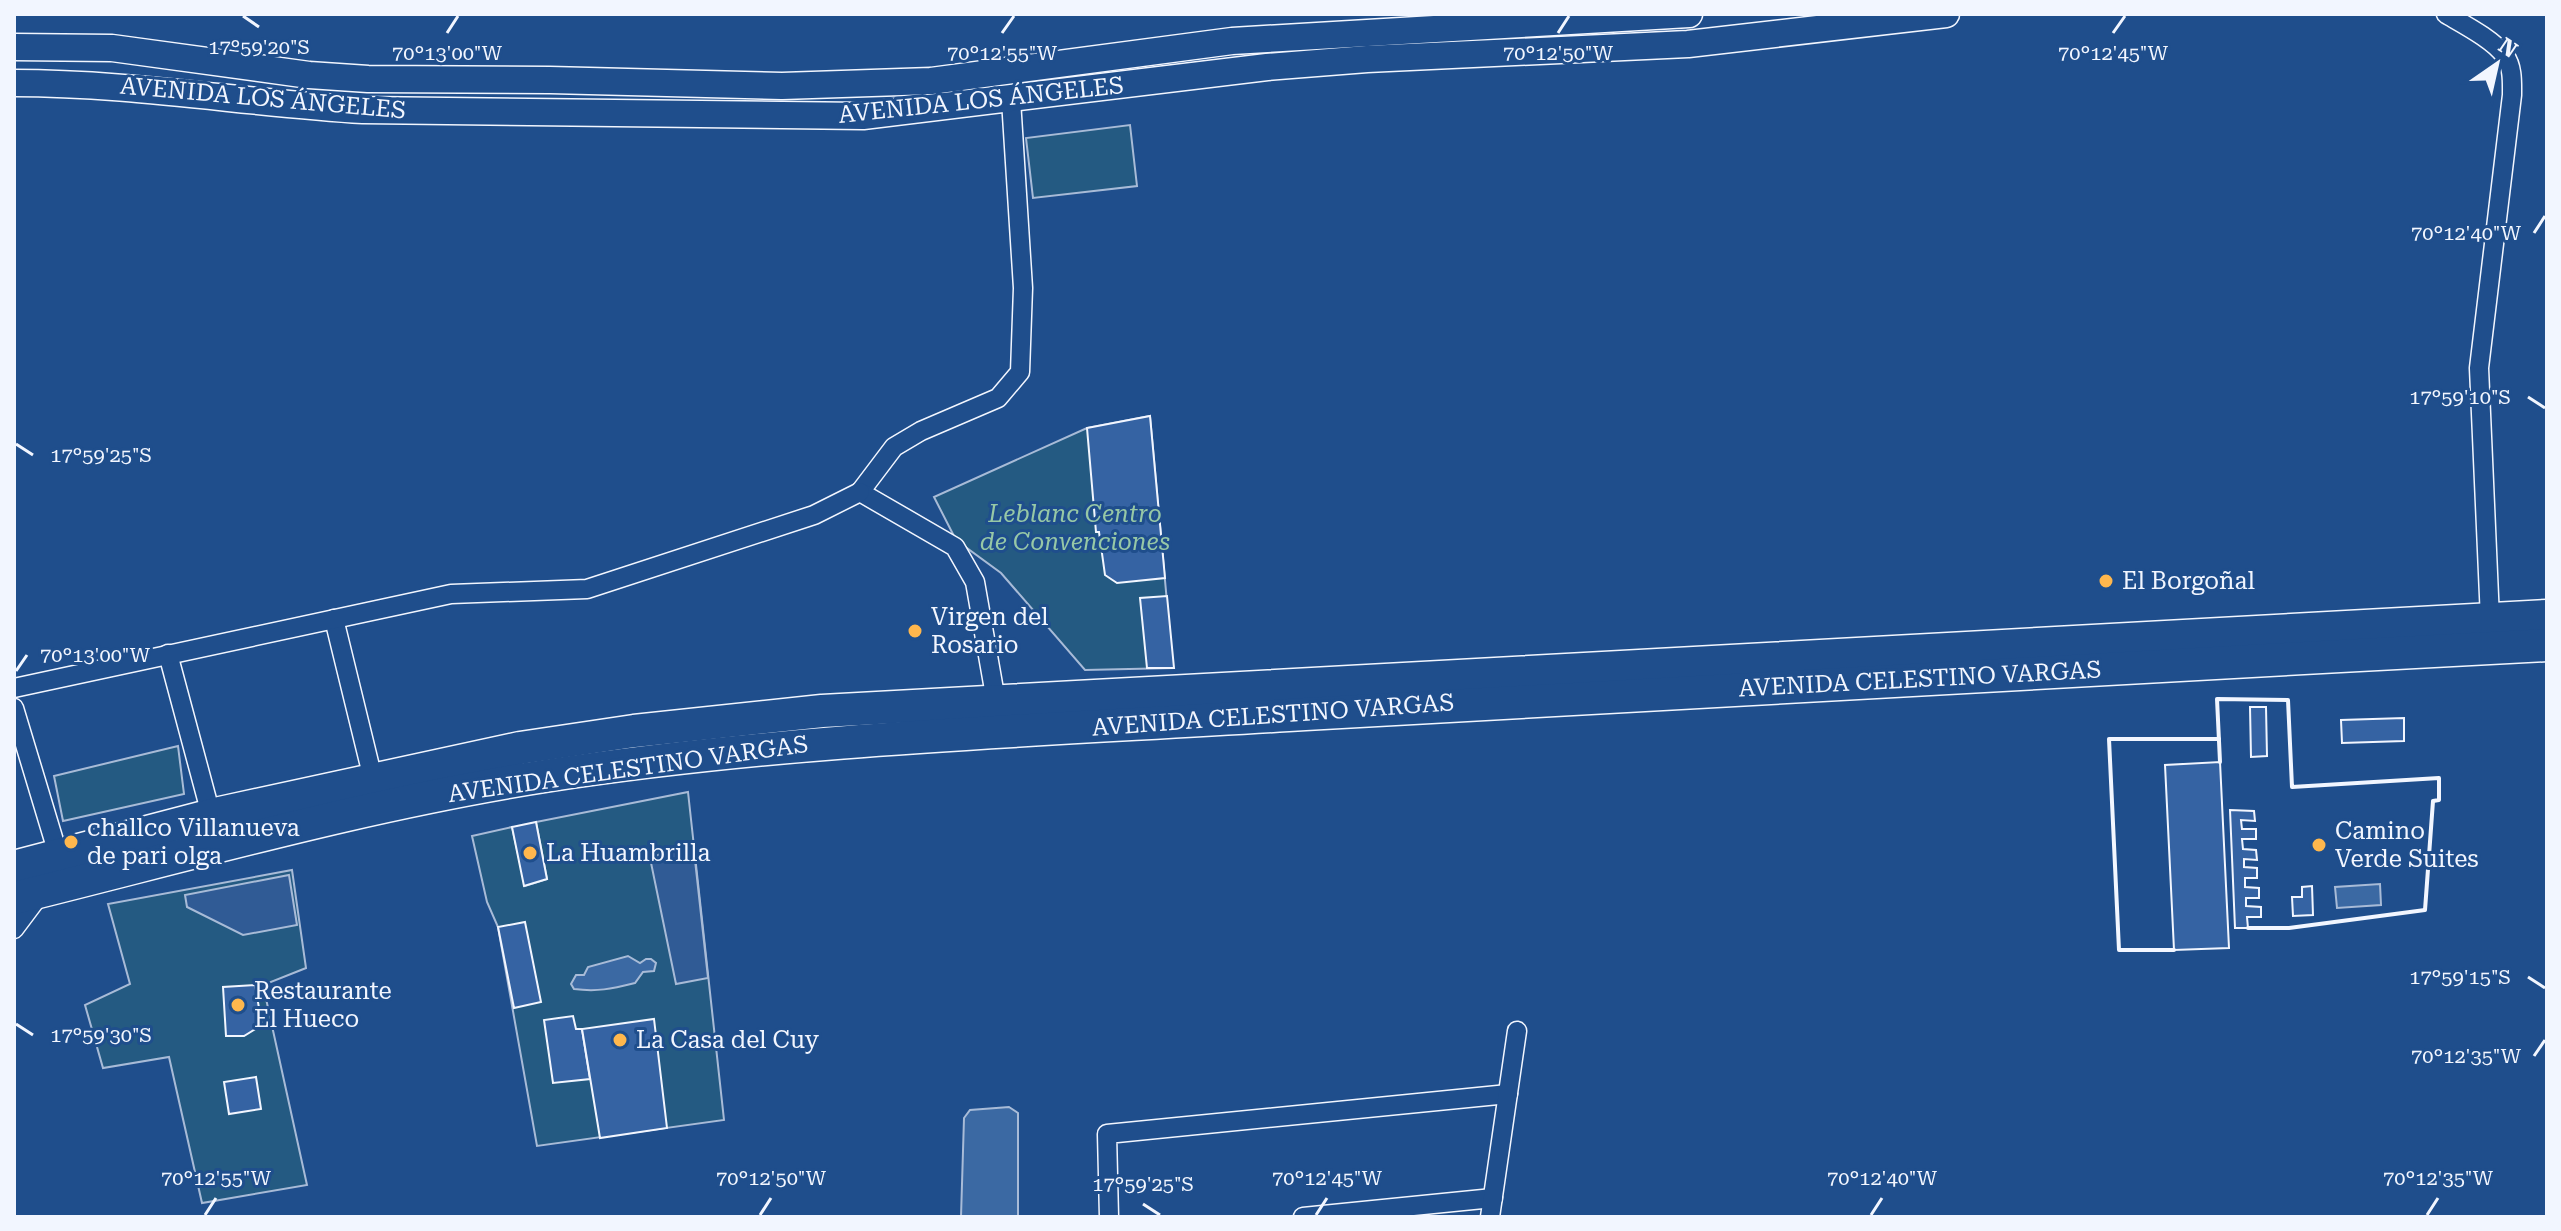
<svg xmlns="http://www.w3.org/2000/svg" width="2561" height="1231" font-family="'Roboto Serif',serif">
	<rect width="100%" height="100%" fill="#1f4e8c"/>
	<!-- green -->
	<g fill="#245a82" stroke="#a8bbd7" stroke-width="2">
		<polygon points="1130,125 1137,186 1033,198 1026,138"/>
		<polygon points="1150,416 1173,668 1085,670 1001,573 956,540 934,497 1087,428"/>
		<polygon points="178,746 184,794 63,821 54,776"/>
		<polygon points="688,792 724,1120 537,1146 498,927 487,902 472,836 512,827 525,886 547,879 536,822"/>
		<polygon points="292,870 306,968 263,985 307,1185 202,1203 169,1057 103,1068 85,1005 130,984 108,904"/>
	</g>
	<!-- parking -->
	<g fill="#305b95" stroke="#a8bbd7" stroke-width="2">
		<polygon points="693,842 708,978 676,984 650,858"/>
		<polygon points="289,875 297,925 243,935 187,907 185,895"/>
	</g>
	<!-- water -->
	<g fill="#3b69a3" stroke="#a8bbd7" stroke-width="2">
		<polygon points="2380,884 2381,905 2337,908 2335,887"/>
		<path d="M 628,956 L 640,963 L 646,959 L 651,959 L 656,963 L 654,971 L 643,972 L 635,983 C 611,989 597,992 574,989 L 571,984 L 576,975 L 584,975 L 588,967 Z"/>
		<polygon points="1009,1107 1018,1113 1018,1217 961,1217 964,1118 970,1110"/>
	</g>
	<!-- building -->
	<g fill="#3563a3" stroke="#f2f6ff" stroke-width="2">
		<polygon points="1150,416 1165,578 1117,583 1105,575 1099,532 1096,532 1087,428"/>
		<polygon points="1167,596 1174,668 1147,668 1140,598"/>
		<polygon points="2250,707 2266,707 2267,756 2251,757"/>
		<polygon points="2404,718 2404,741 2342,743 2341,720"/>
		<polygon points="2220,762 2229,948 2174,950 2165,765"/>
		<polygon points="2230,810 2254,811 2255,821 2241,820 2242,829 2256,829 2256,839 2242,839 2243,849 2256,850 2257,860 2244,859 2244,867 2257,868 2257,878 2245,878 2245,887 2259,888 2259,898 2246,898 2246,906 2261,907 2261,917 2247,917 2248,928 2235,928"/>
		<polygon points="536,822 547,879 524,886 512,827"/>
		<polygon points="2312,886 2313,915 2293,916 2292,897 2302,897 2302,887"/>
		<polygon points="525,922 541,1002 514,1008 498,927"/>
		<polygon points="255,985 262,1025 244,1036 226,1036 223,987"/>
		<polygon points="573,1016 576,1029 582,1029 590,1079 553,1083 544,1020"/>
		<polygon points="654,1019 667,1128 600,1138 582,1029"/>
		<polygon points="256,1077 261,1109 229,1114 224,1082"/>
	</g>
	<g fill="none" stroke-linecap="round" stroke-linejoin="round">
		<defs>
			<g id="minor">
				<path d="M 2446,14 C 2463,24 2494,40 2505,56 C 2513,67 2512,83 2512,95 L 2479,368 L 2490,619"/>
				<polyline points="860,492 894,447 921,431 998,398 1020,372 1023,288 1011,100"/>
				<polyline points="860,492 955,547 975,582 996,701"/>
				<polyline points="334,619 375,787"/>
				<polyline points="168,654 213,822"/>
				<polyline points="14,688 451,594 587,589 814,515 860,492"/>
				<polyline points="14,708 61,864"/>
				<polyline points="14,929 41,893"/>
				<polyline points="1109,1217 1107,1134 1508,1094"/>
				<polyline points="1303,1217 1493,1198"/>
				<polyline points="1490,1217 1517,1031"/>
			</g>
			<g id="secondary">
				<polyline points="14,47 112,48 309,75 368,79 550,80 782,86 931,81 1232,41 1689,14"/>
				<path d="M 14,83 C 131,83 247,103 363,110 L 863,116 L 1267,67 L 1367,59 L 1688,44 L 1946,14"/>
			</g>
			<g id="trunk">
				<polyline points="14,867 220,813 520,748 634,731 822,711 2547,616"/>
				<path d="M 14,898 C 192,854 369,803 551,775 C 801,737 1053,730 1305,714 C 1719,688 2133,667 2547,645"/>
			</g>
		</defs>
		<!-- minor casing -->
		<use href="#minor" stroke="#f2f6ff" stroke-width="21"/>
		<!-- secondary casing -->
		<use href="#secondary" stroke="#f2f6ff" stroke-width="29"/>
		<!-- trunk casing -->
		<use href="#trunk" stroke="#f2f6ff" stroke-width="35"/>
		<!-- minor -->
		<use href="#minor" stroke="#1f4e8c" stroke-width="18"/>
		<!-- secondary -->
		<use href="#secondary" stroke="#1f4e8c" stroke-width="26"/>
		<!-- trunk -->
		<use href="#trunk" stroke="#1f4e8c" stroke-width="32"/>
		<!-- wall -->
		<g stroke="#f2f6ff" stroke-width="4">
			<polyline points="2220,762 2217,699 2288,700 2292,787 2439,778 2439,800 2433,801 2425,910 2289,928 2248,928"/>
			<polyline points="2174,950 2119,950 2109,739 2219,739"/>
		</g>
	</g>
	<!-- ticks -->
	<path fill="none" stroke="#f2f6ff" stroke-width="3" d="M 243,16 L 259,27M 447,33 L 458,16M 1002,33 L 1014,16M 1558,33 L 1569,16M 2113,33 L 2125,16M 2534,233 L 2545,216M 2528,397 L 2545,408M 16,444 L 33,455M 16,671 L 27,655M 2528,977 L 2545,988M 16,1024 L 33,1035M 2534,1056 L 2545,1040M 1143,1204 L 1160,1215M 205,1215 L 216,1198M 760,1215 L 771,1198M 1316,1215 L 1327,1198M 1871,1215 L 1882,1198M 2427,1215 L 2438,1198"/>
	<!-- markers -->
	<g fill="#ffb74d" stroke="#1f4e8c" stroke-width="3">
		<circle cx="2106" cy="581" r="8"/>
		<circle cx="915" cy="631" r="8"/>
		<circle cx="71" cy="842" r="8"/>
		<circle cx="2319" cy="845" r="8"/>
		<circle cx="530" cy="853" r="8"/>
		<circle cx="238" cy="1005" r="8"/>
		<circle cx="620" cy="1040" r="8"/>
	</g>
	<g text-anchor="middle" stroke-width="6" stroke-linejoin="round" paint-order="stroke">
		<!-- street labels -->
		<g font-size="24" fill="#f2f6ff" stroke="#1f4e8c">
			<text transform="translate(263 98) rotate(5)" y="8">AVENIDA LOS ÁNGELES</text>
			<text transform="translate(981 100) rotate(-6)" y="8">AVENIDA LOS ÁNGELES</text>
			<text transform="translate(1920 679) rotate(-3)" y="8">AVENIDA CELESTINO VARGAS</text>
			<text transform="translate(1273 715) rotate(-4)" y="8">AVENIDA CELESTINO VARGAS</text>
			<text transform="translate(628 769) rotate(-8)" y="8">AVENIDA CELESTINO VARGAS</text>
		</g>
		<!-- park labels -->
		<g font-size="24" font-style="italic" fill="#97c8a6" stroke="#1f4e8c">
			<text x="1075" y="522">Leblanc Centro<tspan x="1075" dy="28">de Convenciones</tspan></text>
		</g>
		<!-- poi labels -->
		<g font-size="24" fill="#f2f6ff" stroke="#1f4e8c" text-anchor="start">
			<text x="2122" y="589">El Borgoñal</text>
			<text x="931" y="625">Virgen del<tspan x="931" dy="28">Rosario</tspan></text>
			<text x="87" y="836">challco Villanueva<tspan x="87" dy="28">de pari olga</tspan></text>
			<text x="2335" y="839">Camino<tspan x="2335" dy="28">Verde Suites</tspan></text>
			<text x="546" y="861">La Huambrilla</text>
			<text x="254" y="999">Restaurante<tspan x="254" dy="28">El Hueco</tspan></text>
			<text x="636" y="1048">La Casa del Cuy</text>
		</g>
	</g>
	<g font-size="20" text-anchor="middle" fill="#f2f6ff" stroke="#1f4e8c" stroke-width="6" stroke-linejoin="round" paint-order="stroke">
		<text x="259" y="54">17°59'20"S</text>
		<text x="447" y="60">70°13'00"W</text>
		<text x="1002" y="60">70°12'55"W</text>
		<text x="1558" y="60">70°12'50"W</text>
		<text x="2113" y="60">70°12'45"W</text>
		<text x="2466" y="240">70°12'40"W</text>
		<text x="2460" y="404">17°59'10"S</text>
		<text x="101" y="462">17°59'25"S</text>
		<text x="95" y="662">70°13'00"W</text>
		<text x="2460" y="984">17°59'15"S</text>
		<text x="101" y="1042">17°59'30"S</text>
		<text x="2466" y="1063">70°12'35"W</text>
		<text x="216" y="1185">70°12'55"W</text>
		<text x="771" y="1185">70°12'50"W</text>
		<text x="1327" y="1185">70°12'45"W</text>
		<text x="1882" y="1185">70°12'40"W</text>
		<text x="2438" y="1185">70°12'35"W</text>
		<text x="1143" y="1191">17°59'25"S</text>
	</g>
	<!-- border -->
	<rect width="2561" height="1231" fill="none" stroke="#f2f6ff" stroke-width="32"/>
	<!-- north arrow -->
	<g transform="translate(2497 64) rotate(34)" stroke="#1f4e8c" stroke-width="6" paint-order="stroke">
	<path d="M0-6L14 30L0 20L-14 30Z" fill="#f2f6ff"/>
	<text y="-12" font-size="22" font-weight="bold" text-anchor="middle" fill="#f2f6ff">N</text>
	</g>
</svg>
